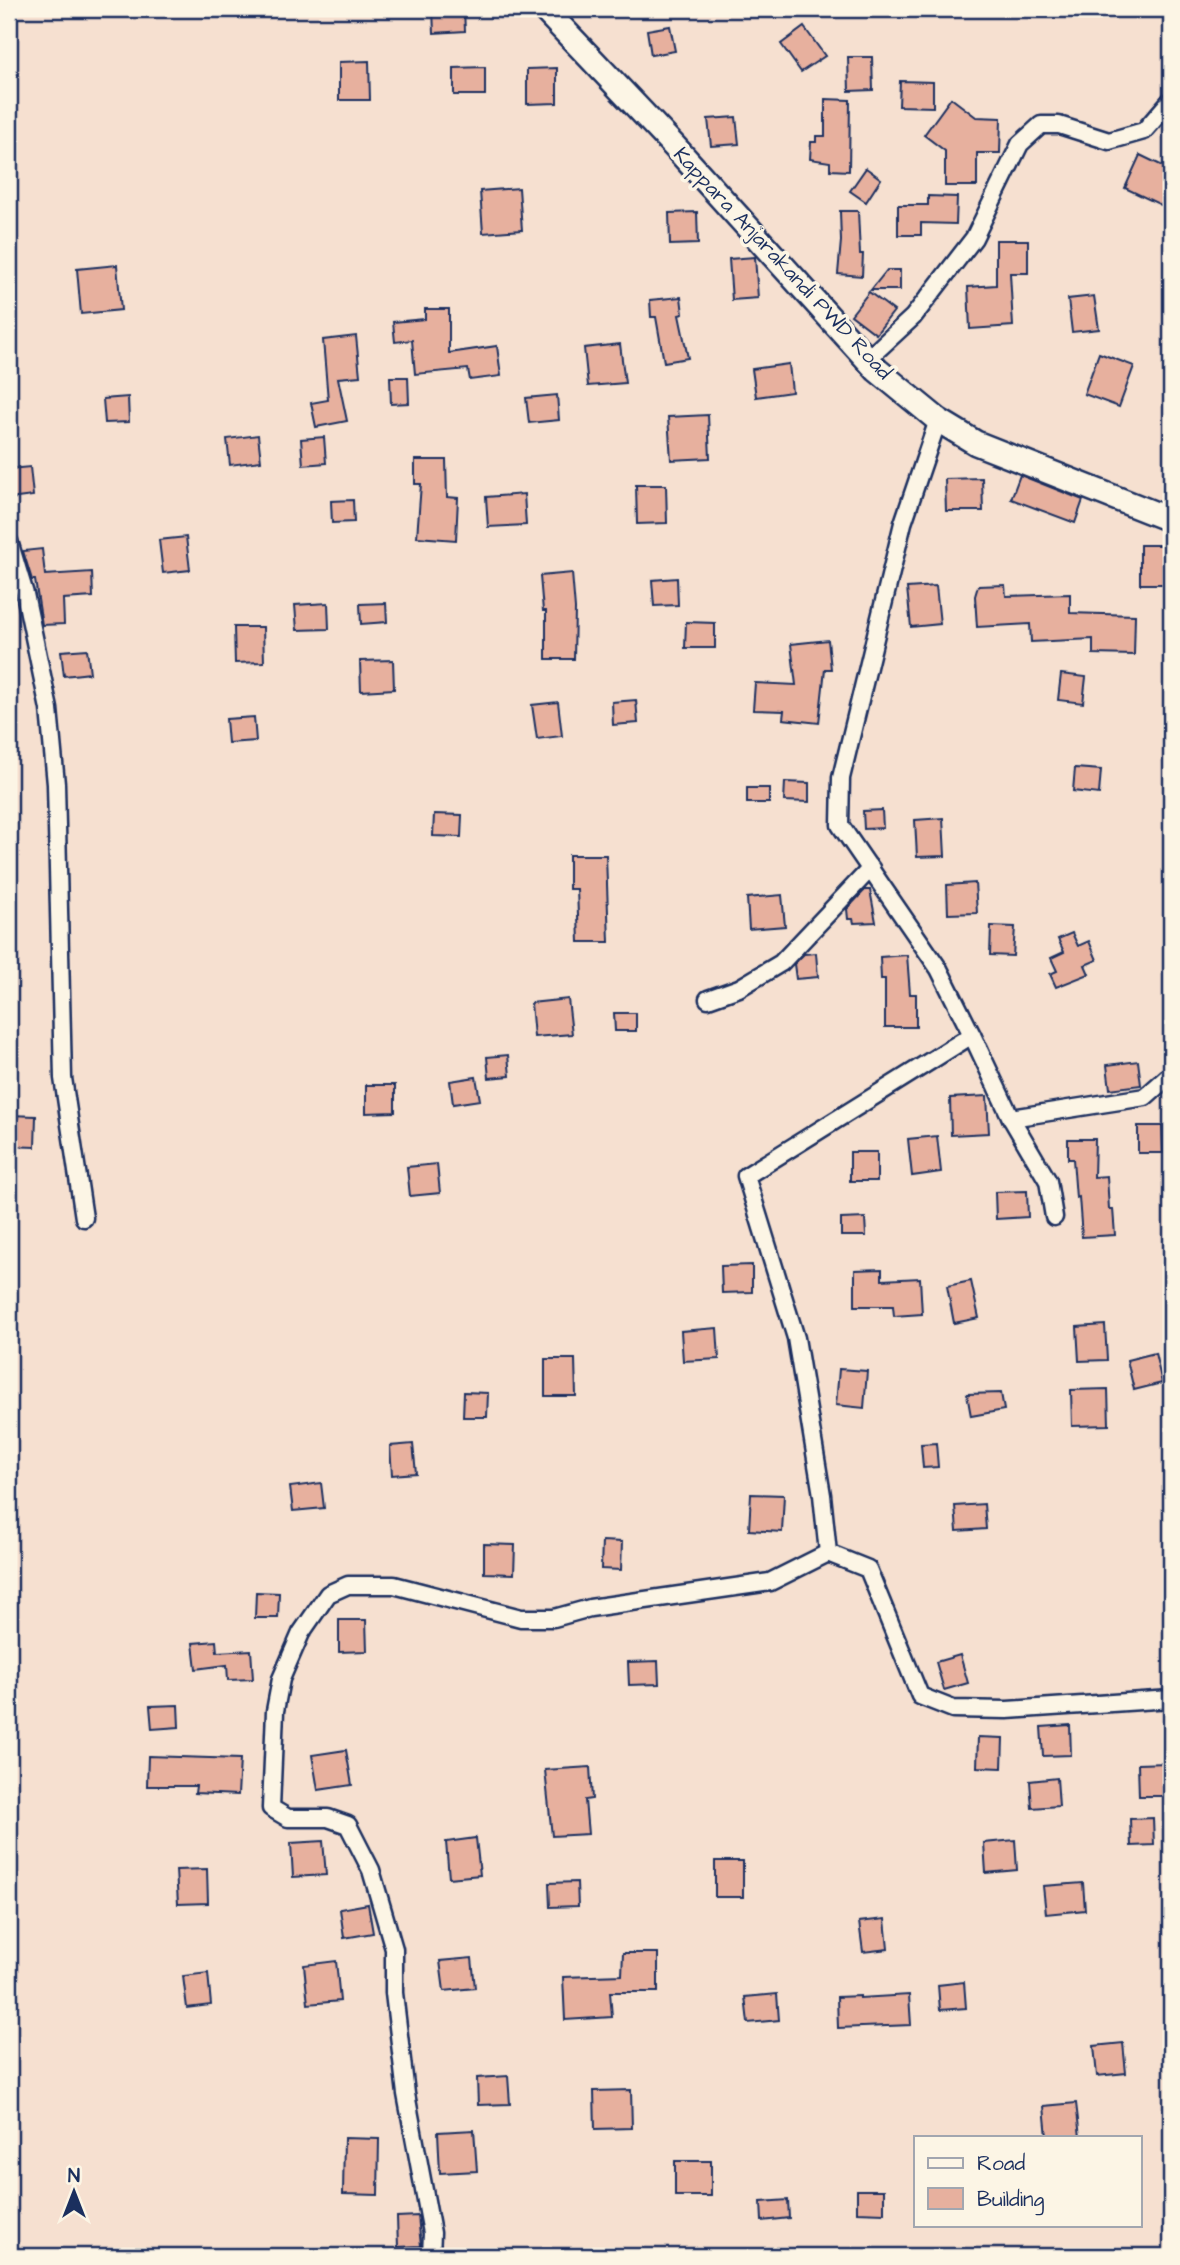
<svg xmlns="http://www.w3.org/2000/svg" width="1180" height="2265" font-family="'Architects Daughter',sans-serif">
	<rect width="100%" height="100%" fill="#f6e0d0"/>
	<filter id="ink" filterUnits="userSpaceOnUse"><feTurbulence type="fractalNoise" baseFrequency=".0143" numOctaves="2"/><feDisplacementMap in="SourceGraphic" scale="14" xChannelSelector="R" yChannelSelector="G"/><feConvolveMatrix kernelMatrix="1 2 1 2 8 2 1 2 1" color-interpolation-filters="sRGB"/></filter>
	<g filter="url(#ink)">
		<!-- building -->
		<g fill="#e7b09e" stroke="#1b2f5e" stroke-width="2">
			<polygon points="433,9 464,9 465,31 434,33"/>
			<polygon points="670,26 675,51 651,55 647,30"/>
			<polygon points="804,27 825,56 801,72 781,44"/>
			<polygon points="848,57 872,57 873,90 849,91"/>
			<polygon points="369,61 370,100 339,100 339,62"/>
			<polygon points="485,67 485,95 454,95 454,68"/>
			<polygon points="557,68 557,103 527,104 527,69"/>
			<polygon points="900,81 933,82 933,107 899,106"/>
			<polygon points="951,98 976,117 1001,118 1000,153 977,153 977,186 945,186 945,151 924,135"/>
			<polygon points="825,99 850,100 849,171 830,170 830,162 810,159 811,142 816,142 816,136 825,136"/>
			<polygon points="736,117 739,144 711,146 708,119"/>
			<polygon points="1140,155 1171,170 1171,189 1163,206 1125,188"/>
			<polygon points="866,168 881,179 866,202 850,191"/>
			<polygon points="519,188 522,230 483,233 480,191"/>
			<polygon points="928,196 957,197 956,224 921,223 921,235 898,235 898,205 928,205"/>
			<polygon points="840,211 858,211 860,254 863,254 862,276 838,274 841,241"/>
			<polygon points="697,212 698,244 670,245 669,213"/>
			<polygon points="996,240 1028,240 1028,273 1010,273 1013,326 970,329 968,287 996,285"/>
			<polygon points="755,257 758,298 732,300 729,259"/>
			<polygon points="117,265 121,310 81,314 77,269"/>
			<polygon points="887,270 900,270 900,290 871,290"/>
			<polygon points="869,292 894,311 876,334 851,315"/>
			<polygon points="1094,296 1099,329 1072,332 1068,299"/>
			<polygon points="681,297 683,314 679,315 688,358 664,362 656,317 651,317 650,300"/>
			<polygon points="425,309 449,309 449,353 497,346 501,376 470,380 468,369 415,374 412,340 395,342 393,322 425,319"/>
			<polygon points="356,336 360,376 338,378 347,421 316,427 311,403 328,400 323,340"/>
			<polygon points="620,344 625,383 588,386 584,348"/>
			<polygon points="1099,353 1134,366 1119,407 1084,394"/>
			<polygon points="789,364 792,392 756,397 752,369"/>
			<polygon points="390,377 408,377 409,403 391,404"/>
			<polygon points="557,395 559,420 529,423 526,398"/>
			<polygon points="128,397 129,422 105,423 103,399"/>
			<polygon points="708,415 710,458 671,460 668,417"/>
			<polygon points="258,435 261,461 230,465 227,439"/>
			<polygon points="324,437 326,463 303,465 301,439"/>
			<polygon points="415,460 446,460 447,497 458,498 456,540 417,537 421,484 415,484"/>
			<polygon points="30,467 33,496 9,499 9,469"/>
			<polygon points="1020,475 1083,500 1075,523 1011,499"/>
			<polygon points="982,478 983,511 946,511 945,479"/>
			<polygon points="636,485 666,485 667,523 637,524"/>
			<polygon points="524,494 526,525 488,527 486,497"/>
			<polygon points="353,500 354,522 332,523 331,501"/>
			<polygon points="186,537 190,570 163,573 159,540"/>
			<rect x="1140" y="545" width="31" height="39"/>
			<polygon points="42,549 45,575 92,572 93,597 63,599 64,624 42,625 35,580 32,580 23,551"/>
			<polygon points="572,573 575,609 574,659 546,659 546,611 543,611 540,576"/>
			<polygon points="677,578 678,605 654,606 652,580"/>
			<polygon points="1005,585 1006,596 1070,594 1070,613 1135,615 1134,655 1093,654 1093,639 1031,642 1030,624 977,627 975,596 978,586"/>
			<polygon points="936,586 940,624 911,627 907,588"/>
			<polygon points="328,603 329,629 297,630 295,605"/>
			<polygon points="386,603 387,622 361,624 360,604"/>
			<polygon points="686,622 715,623 715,648 685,648"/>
			<polygon points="234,627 263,627 264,662 235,663"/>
			<polygon points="828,640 831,669 825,669 819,723 783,719 784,711 753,710 755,683 796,685 791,644"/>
			<polygon points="87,649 90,673 64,676 61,651"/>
			<polygon points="393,660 394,689 361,691 360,661"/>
			<polygon points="1061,674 1086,677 1083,703 1058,700"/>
			<polygon points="636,700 638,723 613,725 612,702"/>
			<polygon points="558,702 562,736 537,739 532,705"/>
			<polygon points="254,717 256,741 228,743 226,719"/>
			<polygon points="1075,768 1101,770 1099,794 1073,791"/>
			<polygon points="785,782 809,783 809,802 784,801"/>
			<rect x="747" y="788" width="22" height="15"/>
			<polygon points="882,810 883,828 864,829 863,811"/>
			<polygon points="434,814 462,815 461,837 433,836"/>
			<polygon points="943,818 945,856 917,857 915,820"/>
			<polygon points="569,855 606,855 609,942 579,942 577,889 569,889"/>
			<polygon points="975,883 977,913 948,914 947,885"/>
			<polygon points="865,890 870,890 876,922 854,923 853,919 848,919 847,909"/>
			<polygon points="782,895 785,926 749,929 747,898"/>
			<polygon points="991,926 1015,927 1013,956 990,955"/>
			<polygon points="1072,933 1078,946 1089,941 1097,960 1085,965 1089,974 1056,987 1050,974 1057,971 1051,958 1064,952 1058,939"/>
			<polygon points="816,953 818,977 796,979 794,964 804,954"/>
			<polygon points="907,955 910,994 916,994 916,1027 885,1027 885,979 881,979 880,957"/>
			<polygon points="568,999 572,1034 534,1037 531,1003"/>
			<polygon points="614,1013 636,1013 636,1031 615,1031"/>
			<polygon points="508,1055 510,1076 489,1078 487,1057"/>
			<polygon points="1138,1061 1141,1085 1110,1089 1107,1065"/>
			<polygon points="476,1077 480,1100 453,1104 450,1081"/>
			<polygon points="366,1085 395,1085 395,1112 366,1113"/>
			<polygon points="987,1096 989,1133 951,1135 950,1098"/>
			<polygon points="9,1115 36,1116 35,1147 9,1146"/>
			<polygon points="1138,1126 1162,1126 1163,1153 1138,1153"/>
			<polygon points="937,1136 941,1172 912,1176 908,1139"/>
			<polygon points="1068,1139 1095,1139 1094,1177 1107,1176 1109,1209 1113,1209 1115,1235 1082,1237 1079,1197 1076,1198 1073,1159 1068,1159"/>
			<rect x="850" y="1152" width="27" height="29"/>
			<polygon points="437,1164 440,1193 410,1196 407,1167"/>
			<polygon points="1027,1191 1028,1217 996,1219 995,1192"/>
			<polygon points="865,1218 866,1236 841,1236 841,1219"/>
			<polygon points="752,1265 752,1292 722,1293 721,1266"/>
			<polygon points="882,1269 882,1280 920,1278 922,1314 894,1316 893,1306 855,1306 855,1270"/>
			<polygon points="971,1281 979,1318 954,1323 947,1286"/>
			<polygon points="1105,1325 1107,1360 1079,1361 1077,1327"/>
			<polygon points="717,1328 719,1359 683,1361 681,1331"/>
			<polygon points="1155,1353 1162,1383 1134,1390 1127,1360"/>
			<polygon points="545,1359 575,1359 576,1396 545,1396"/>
			<polygon points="839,1369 867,1371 864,1408 836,1405"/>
			<polygon points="1108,1389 1109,1425 1072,1426 1071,1390"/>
			<polygon points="464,1392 488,1393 487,1417 463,1417"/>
			<polygon points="1001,1393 1004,1410 971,1416 967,1394"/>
			<polygon points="936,1443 938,1467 923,1468 921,1444"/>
			<polygon points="413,1444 416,1473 392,1475 390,1446"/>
			<polygon points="321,1483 324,1508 293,1511 290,1487"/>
			<polygon points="751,1494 784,1495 782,1532 749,1530"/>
			<polygon points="984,1504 986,1529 957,1531 955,1506"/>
			<polygon points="602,1541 622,1542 621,1570 601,1569"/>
			<polygon points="484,1544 515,1545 514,1574 484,1573"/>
			<polygon points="256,1592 279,1593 278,1618 255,1618"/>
			<polygon points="339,1620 366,1620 367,1651 339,1652"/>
			<polygon points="216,1641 217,1652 251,1650 253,1679 228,1680 227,1665 196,1669 193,1643"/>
			<polygon points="960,1655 968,1683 944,1690 936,1662"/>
			<polygon points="658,1661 659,1684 629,1685 628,1662"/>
			<polygon points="178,1705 179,1727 152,1729 150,1706"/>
			<polygon points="1070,1725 1071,1755 1043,1756 1041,1727"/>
			<polygon points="978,1737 1003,1738 1002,1768 977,1767"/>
			<polygon points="346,1750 352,1785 318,1790 312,1755"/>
			<polygon points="148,1756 240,1759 238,1795 195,1793 196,1786 147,1786"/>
			<polygon points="1167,1763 1168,1796 1139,1796 1138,1764"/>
			<polygon points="590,1767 592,1799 585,1800 588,1834 552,1836 545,1770"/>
			<polygon points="1057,1778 1059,1806 1032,1808 1030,1781"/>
			<polygon points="1153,1818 1154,1845 1131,1846 1130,1819"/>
			<polygon points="476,1838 480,1875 449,1878 446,1842"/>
			<polygon points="1015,1840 1017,1870 986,1873 984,1843"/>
			<polygon points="323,1841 326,1875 293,1877 291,1843"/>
			<rect x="715" y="1861" width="28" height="36"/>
			<polygon points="207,1869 208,1903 178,1904 176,1870"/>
			<polygon points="577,1882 578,1906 550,1907 549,1883"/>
			<polygon points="1083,1883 1085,1910 1046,1914 1043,1886"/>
			<polygon points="368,1904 373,1933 344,1938 340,1909"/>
			<polygon points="885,1919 888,1949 863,1952 859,1922"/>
			<polygon points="623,1953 658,1953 658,1992 610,1992 612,2017 565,2020 563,1977 622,1975"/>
			<polygon points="472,1958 475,1988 444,1991 440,1961"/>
			<polygon points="336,1961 340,2001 308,2004 304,1965"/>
			<polygon points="208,1973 211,2005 187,2008 183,1976"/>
			<polygon points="964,1982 966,2008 940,2010 938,1985"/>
			<polygon points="777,1994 779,2020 748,2023 745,1997"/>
			<polygon points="909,1995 911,2025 838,2028 837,1997 860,1996 860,1998"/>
			<polygon points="1123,2043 1126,2073 1097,2076 1094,2046"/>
			<polygon points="508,2076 510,2104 478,2105 477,2078"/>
			<polygon points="631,2090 632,2128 595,2129 594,2091"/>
			<polygon points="1076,2103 1080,2137 1047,2137 1044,2106"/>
			<polygon points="474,2130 477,2171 440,2173 438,2132"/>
			<polygon points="344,2138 379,2139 378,2195 343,2194"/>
			<rect x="675" y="2161" width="36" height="35"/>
			<polygon points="857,2190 884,2190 884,2213 857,2212"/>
			<polygon points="788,2200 789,2218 762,2221 761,2202"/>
			<polygon points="418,2216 421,2246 398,2247 397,2217"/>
		</g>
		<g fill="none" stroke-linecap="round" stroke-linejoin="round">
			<defs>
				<g id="minor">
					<polyline points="870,361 874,353 913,317 974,238 1020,144 1041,125 1059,125 1109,141 1144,131 1171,100"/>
					<polyline points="938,420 903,523 841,778 840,825 939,969 972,1035"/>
					<polyline points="9,541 25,594 49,709 56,784 63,1078 84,1218"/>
					<polyline points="708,999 739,988 781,963 871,868"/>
					<polyline points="1171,1074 1145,1097 1011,1118 972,1035 746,1176 796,1338 822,1495 828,1553 868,1569 920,1696 953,1709 1007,1710 1171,1699"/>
					<polyline points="1011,1118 1048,1181 1054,1217"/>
					<polyline points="431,2256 432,2233 406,2094 394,1993 394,1949 371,1870 348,1825 328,1818 288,1818 271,1808 275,1711 281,1679 301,1633 328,1594 348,1585 394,1585 521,1618 554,1618 590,1608 770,1582 828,1553"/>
				</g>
				<polyline id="secondary" points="544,9 675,147 877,370 938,420 976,443 1171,520"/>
			</defs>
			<!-- minor casing -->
			<use href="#minor" stroke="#1b2f5e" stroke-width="21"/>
			<!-- secondary casing -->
			<use href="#secondary" stroke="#1b2f5e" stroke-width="28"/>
			<!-- minor -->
			<use href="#minor" stroke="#fcf5e5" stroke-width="16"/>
			<!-- secondary -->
			<use href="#secondary" stroke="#fcf5e5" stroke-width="23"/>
		</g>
	</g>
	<g text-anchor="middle" stroke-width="7" stroke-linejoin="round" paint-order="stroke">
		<!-- street labels -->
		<g font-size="21" fill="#1b2f5e" stroke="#fcf5e5">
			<text transform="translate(783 263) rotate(47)" y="7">Kappara Anjarakandi PWD Road</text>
		</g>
	</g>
	<!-- margin -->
	<rect width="1180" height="2265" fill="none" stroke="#fcf5e5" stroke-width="35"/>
	<rect x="18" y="18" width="1145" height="2230" fill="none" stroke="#1b2f5e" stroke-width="2.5" filter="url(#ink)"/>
	<!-- legend -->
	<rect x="914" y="2136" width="228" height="91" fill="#fcf5e5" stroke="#a2a6af" stroke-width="2"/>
	<rect x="928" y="2158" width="35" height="10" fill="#fcf5e5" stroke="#a2a6af" stroke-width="2"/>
	<text x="977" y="2170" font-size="21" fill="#1b2f5e">Road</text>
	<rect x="928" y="2188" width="35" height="21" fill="#e7b09e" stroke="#a2a6af" stroke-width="2"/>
	<text x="977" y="2206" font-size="21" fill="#1b2f5e">Building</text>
	<!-- north arrow -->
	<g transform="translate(74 2192)" stroke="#fcf5e5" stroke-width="5" paint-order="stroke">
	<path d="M0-5L12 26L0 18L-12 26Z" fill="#1b2f5e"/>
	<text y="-10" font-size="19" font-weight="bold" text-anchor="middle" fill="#1b2f5e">N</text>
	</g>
</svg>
